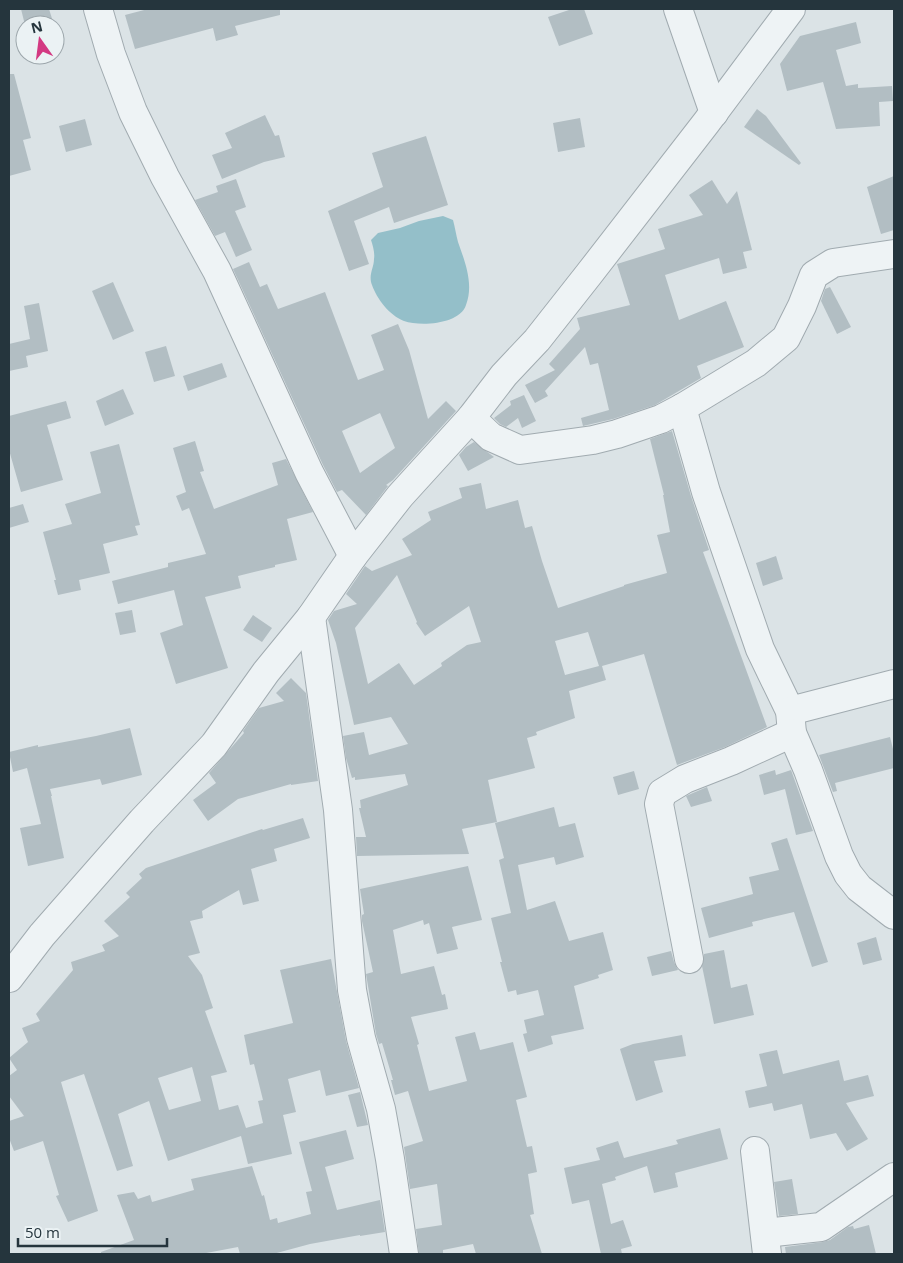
<svg xmlns="http://www.w3.org/2000/svg" width="903" height="1263" font-family="'Open Sans',sans-serif">
	<rect width="100%" height="100%" fill="#dbe3e6"/>
	<!-- water -->
	<path fill="#94bfc9" d="M 443,216 L 453,220 C 455,227 456,235 458,242 C 465,262 474,284 466,305 C 460,324 421,327 404,321 C 389,315 377,299 372,285 C 368,275 374,268 374,259 C 375,253 373,246 371,240 L 378,233 L 400,228 L 419,221 Z"/>
	<!-- building -->
	<g fill="#b2bec3" fill-rule="evenodd">
		<polygon points="21,9 49,9 54,25 25,25"/>
		<polygon points="148,9 280,9 280,15 235,26 238,35 216,41 213,28 135,49 125,15"/>
		<polygon points="572,9 584,9 593,34 559,46 548,17"/>
		<polygon points="856,22 861,43 836,50 846,86 858,84 858,88 892,86 893,101 879,102 880,126 836,129 823,82 787,91 780,64 800,36"/>
		<polygon points="9,74 14,74 31,138 23,140 31,170 9,176"/>
		<polygon points="757,109 766,116 801,163 799,165 744,127"/>
		<polygon points="265,115 275,136 279,135 285,157 264,162 222,179 212,155 232,148 225,133"/>
		<polygon points="580,118 585,147 558,152 553,123"/>
		<polygon points="85,119 92,145 66,152 59,126"/>
		<polygon points="426,136 448,205 394,223 389,207 354,221 369,264 349,271 328,211 383,187 372,153"/>
		<polygon points="894,176 894,230 881,234 867,187"/>
		<polygon points="236,179 246,207 235,211 252,250 236,257 225,232 215,236 195,200 218,192 216,186"/>
		<polygon points="712,180 727,204 737,191 752,250 743,252 747,268 723,274 719,258 665,275 679,320 726,301 744,347 697,366 701,378 655,405 613,419 583,426 581,418 609,410 598,363 590,365 585,347 545,391 548,396 535,403 525,385 555,370 549,364 580,329 577,318 630,305 617,264 665,249 658,229 703,215 689,195"/>
		<path d="M 249,262 L 260,287 L 267,284 L 278,309 L 325,292 L 358,380 L 384,370 L 371,335 L 398,324 L 409,350 L 428,419 L 446,401 L 456,411 L 393,480 L 386,485 L 388,486 L 366,515 L 342,490 L 337,492 L 323,465 L 233,269 ZM 380,413 L 395,448 L 360,473 L 342,431 Z"/>
		<polygon points="113,282 134,331 113,340 92,291"/>
		<polygon points="830,287 851,327 837,334 821,301 825,289"/>
		<polygon points="39,303 48,351 26,356 28,367 9,371 9,344 30,339 24,306"/>
		<polygon points="166,346 175,376 154,382 145,352"/>
		<polygon points="222,363 227,377 188,391 183,376"/>
		<polygon points="123,389 134,414 105,426 96,401"/>
		<polygon points="524,395 536,421 522,428 518,418 506,427 500,424 494,418 511,405 510,401"/>
		<polygon points="66,401 71,418 47,425 63,480 21,492 9,450 9,416"/>
		<path d="M 672,431 L 691,496 L 709,550 L 703,552 L 767,727 L 725,747 L 677,765 L 644,654 L 602,666 L 606,680 L 569,691 L 575,718 L 536,732 L 537,735 L 527,738 L 535,768 L 488,780 L 497,822 L 462,829 L 469,854 L 357,856 L 356,837 L 366,837 L 359,808 L 361,808 L 360,800 L 408,785 L 405,774 L 355,780 L 355,777 L 352,778 L 346,758 L 343,736 L 364,732 L 369,755 L 408,744 L 391,717 L 354,725 L 336,643 L 328,620 L 334,611 L 357,604 L 346,594 L 365,566 L 372,571 L 412,555 L 402,539 L 431,520 L 428,512 L 462,498 L 459,488 L 481,483 L 486,509 L 518,500 L 525,528 L 532,526 L 542,561 L 558,608 L 624,586 L 624,585 L 667,573 L 657,535 L 670,532 L 663,495 L 664,495 L 650,439 ZM 397,575 L 417,622 L 416,623 L 425,636 L 469,606 L 481,642 L 467,645 L 441,663 L 442,666 L 414,685 L 399,663 L 368,684 L 355,628 ZM 588,632 L 599,666 L 565,675 L 555,641 Z"/>
		<polygon points="195,441 204,471 200,472 214,509 278,485 272,463 286,459 313,512 287,519 297,560 275,565 275,567 238,576 241,588 205,597 228,668 176,684 160,633 183,625 174,590 118,604 112,581 168,567 168,563 206,554 189,508 182,511 176,496 186,492 173,448"/>
		<polygon points="474,442 494,457 468,471 459,455 466,447"/>
		<polygon points="119,444 140,525 135,526 138,535 103,544 110,573 79,580 81,590 58,595 54,580 56,580 43,532 72,524 65,504 101,493 90,452"/>
		<polygon points="23,504 29,522 9,528 9,508"/>
		<polygon points="776,556 783,579 763,586 756,563"/>
		<polygon points="132,610 136,632 120,635 115,613"/>
		<polygon points="253,615 272,628 262,642 243,630"/>
		<polygon points="291,678 306,693 318,781 291,785 291,784 238,799 208,821 193,800 216,783 209,773 244,733 243,731 259,708 284,701 276,693"/>
		<polygon points="130,728 142,775 102,785 100,779 50,789 52,796 51,796 64,858 28,866 20,828 41,824 27,768 13,772 9,752 38,745 38,747 96,736"/>
		<polygon points="890,737 894,753 894,768 835,783 837,791 833,792 819,755"/>
		<polygon points="775,770 776,775 791,770 813,831 796,835 785,789 764,795 759,775"/>
		<polygon points="634,771 639,789 618,795 613,777"/>
		<polygon points="707,787 712,801 691,807 686,796"/>
		<polygon points="554,807 559,827 575,823 584,857 556,865 554,857 518,865 527,910 555,901 569,941 603,932 613,970 598,975 599,978 574,986 584,1029 551,1036 553,1044 528,1052 523,1034 527,1033 524,1020 544,1015 538,990 517,995 516,990 508,992 500,962 502,962 491,918 511,913 499,860 504,858 495,823"/>
		<path d="M 303,818 L 310,838 L 274,849 L 277,861 L 251,869 L 259,901 L 243,905 L 239,890 L 202,911 L 203,918 L 190,921 L 200,953 L 188,956 L 202,975 L 213,1008 L 205,1011 L 227,1072 L 211,1076 L 219,1110 L 238,1105 L 246,1128 L 263,1123 L 258,1101 L 263,1100 L 254,1064 L 250,1065 L 244,1035 L 293,1023 L 280,970 L 331,959 L 346,1041 L 359,1088 L 326,1096 L 320,1070 L 288,1079 L 296,1112 L 283,1115 L 292,1154 L 248,1164 L 241,1136 L 168,1161 L 149,1101 L 118,1114 L 133,1166 L 117,1171 L 84,1074 L 61,1082 L 98,1211 L 68,1222 L 56,1196 L 59,1195 L 43,1141 L 14,1151 L 9,1138 L 9,1121 L 24,1116 L 9,1096 L 9,1076 L 17,1070 L 9,1058 L 28,1042 L 22,1028 L 40,1021 L 36,1014 L 73,970 L 71,962 L 105,951 L 102,945 L 119,936 L 104,921 L 130,897 L 126,893 L 142,878 L 139,874 L 146,868 L 262,829 L 263,830 ZM 192,1067 L 201,1101 L 169,1110 L 158,1078 Z"/>
		<polygon points="787,838 828,962 812,967 794,912 752,922 753,926 709,938 701,908 753,894 749,877 779,870 771,843"/>
		<polygon points="468,866 482,920 452,927 458,949 437,954 429,923 424,925 423,920 393,930 401,974 434,966 442,995 445,994 448,1009 411,1017 419,1044 417,1045 429,1091 467,1081 455,1037 475,1032 480,1050 513,1042 527,1097 516,1100 527,1147 532,1146 537,1172 528,1174 534,1214 530,1215 542,1254 476,1254 473,1244 443,1250 443,1254 419,1254 416,1229 442,1225 437,1184 410,1189 404,1147 423,1141 408,1091 395,1095 391,1080 393,1080 382,1043 379,1044 376,1034 366,974 373,972 362,921 362,915 364,914 360,889"/>
		<polygon points="876,937 882,960 863,965 857,943"/>
		<polygon points="724,950 731,988 747,984 754,1015 714,1024 702,966 704,954"/>
		<polygon points="671,951 674,962 678,970 652,976 647,957"/>
		<polygon points="682,1035 686,1056 654,1061 663,1092 636,1101 620,1049 633,1044"/>
		<polygon points="777,1050 783,1074 839,1060 844,1081 868,1075 874,1096 846,1103 868,1139 847,1151 836,1133 810,1139 802,1104 774,1111 772,1103 749,1108 745,1091 767,1086 759,1054"/>
		<polygon points="360,1092 368,1125 357,1127 348,1095"/>
		<polygon points="720,1128 728,1159 675,1173 678,1187 654,1193 647,1166 615,1177 616,1180 602,1184 611,1224 623,1220 632,1246 621,1249 622,1254 601,1254 589,1200 572,1204 564,1168 600,1160 596,1148 618,1141 624,1158 678,1144 676,1140"/>
		<polygon points="346,1130 354,1159 325,1167 337,1210 380,1200 385,1232 360,1236 360,1235 310,1244 273,1254 240,1254 238,1247 201,1254 101,1254 101,1252 134,1240 117,1195 134,1192 138,1199 150,1195 152,1202 194,1190 191,1179 252,1166 262,1196 264,1195 270,1220 277,1218 278,1223 311,1214 306,1192 312,1191 299,1142"/>
		<polygon points="792,1179 798,1214 779,1216 774,1182"/>
		<polygon points="869,1225 876,1254 786,1254 785,1247 823,1242 830,1240 848,1227 853,1226 854,1229"/>
	</g>
	<g fill="none" stroke-linecap="round" stroke-linejoin="round">
		<defs>
			<g id="minor">
				<polyline points="98,9 111,54 133,112 165,177 217,271 309,472 353,556"/>
				<polyline points="678,9 714,113"/>
				<polyline points="682,408 706,492 760,649 790,711 792,733 808,770 839,856 848,874 859,888 894,915"/>
				<polyline points="471,418 491,437 520,450 593,440 617,434 661,419 682,408 756,363 786,338 802,306 814,275 833,263 894,254"/>
				<polyline points="311,617 338,810 352,990 361,1038 381,1109 390,1159 404,1254"/>
				<polyline points="790,711 894,684"/>
				<polyline points="689,959 659,804 662,793 685,779 731,761 792,733"/>
				<polyline points="9,978 42,935 142,821 214,745 266,672 311,617 353,556 400,496 471,418 504,375 537,340 589,274 706,123 791,9"/>
				<polyline points="755,1151 767,1254"/>
				<polyline points="765,1233 821,1227 894,1177"/>
			</g>
		</defs>
		<!-- minor casing -->
		<use href="#minor" stroke="#a1abb0" stroke-width="30"/>
		<!-- minor -->
		<use href="#minor" stroke="#eef3f5" stroke-width="28"/>
	</g>
	<!-- border -->
	<rect width="903" height="1263" fill="none" stroke="#25353d" stroke-width="20"/>
	<!-- north arrow -->
	<g transform="translate(40 40) rotate(346)"><circle r="24" fill="#ebf2f4" stroke="#9ca6ab"/>
	<path d="M0-4L9 19L0 12L-9 19Z" fill="#d33982"/>
	<text y="-8" font-size="14" font-weight="bold" text-anchor="middle" fill="#25353d">N</text>
	</g>
	<!-- scale -->
	<path d="M18 1238v8h149v-8" fill="none" stroke="#25353d" stroke-width="2.5"/>
	<text x="25" y="1238" font-size="15" fill="#25353d" stroke="#ebf2f4" stroke-width="4" paint-order="stroke">50 m</text>
</svg>
